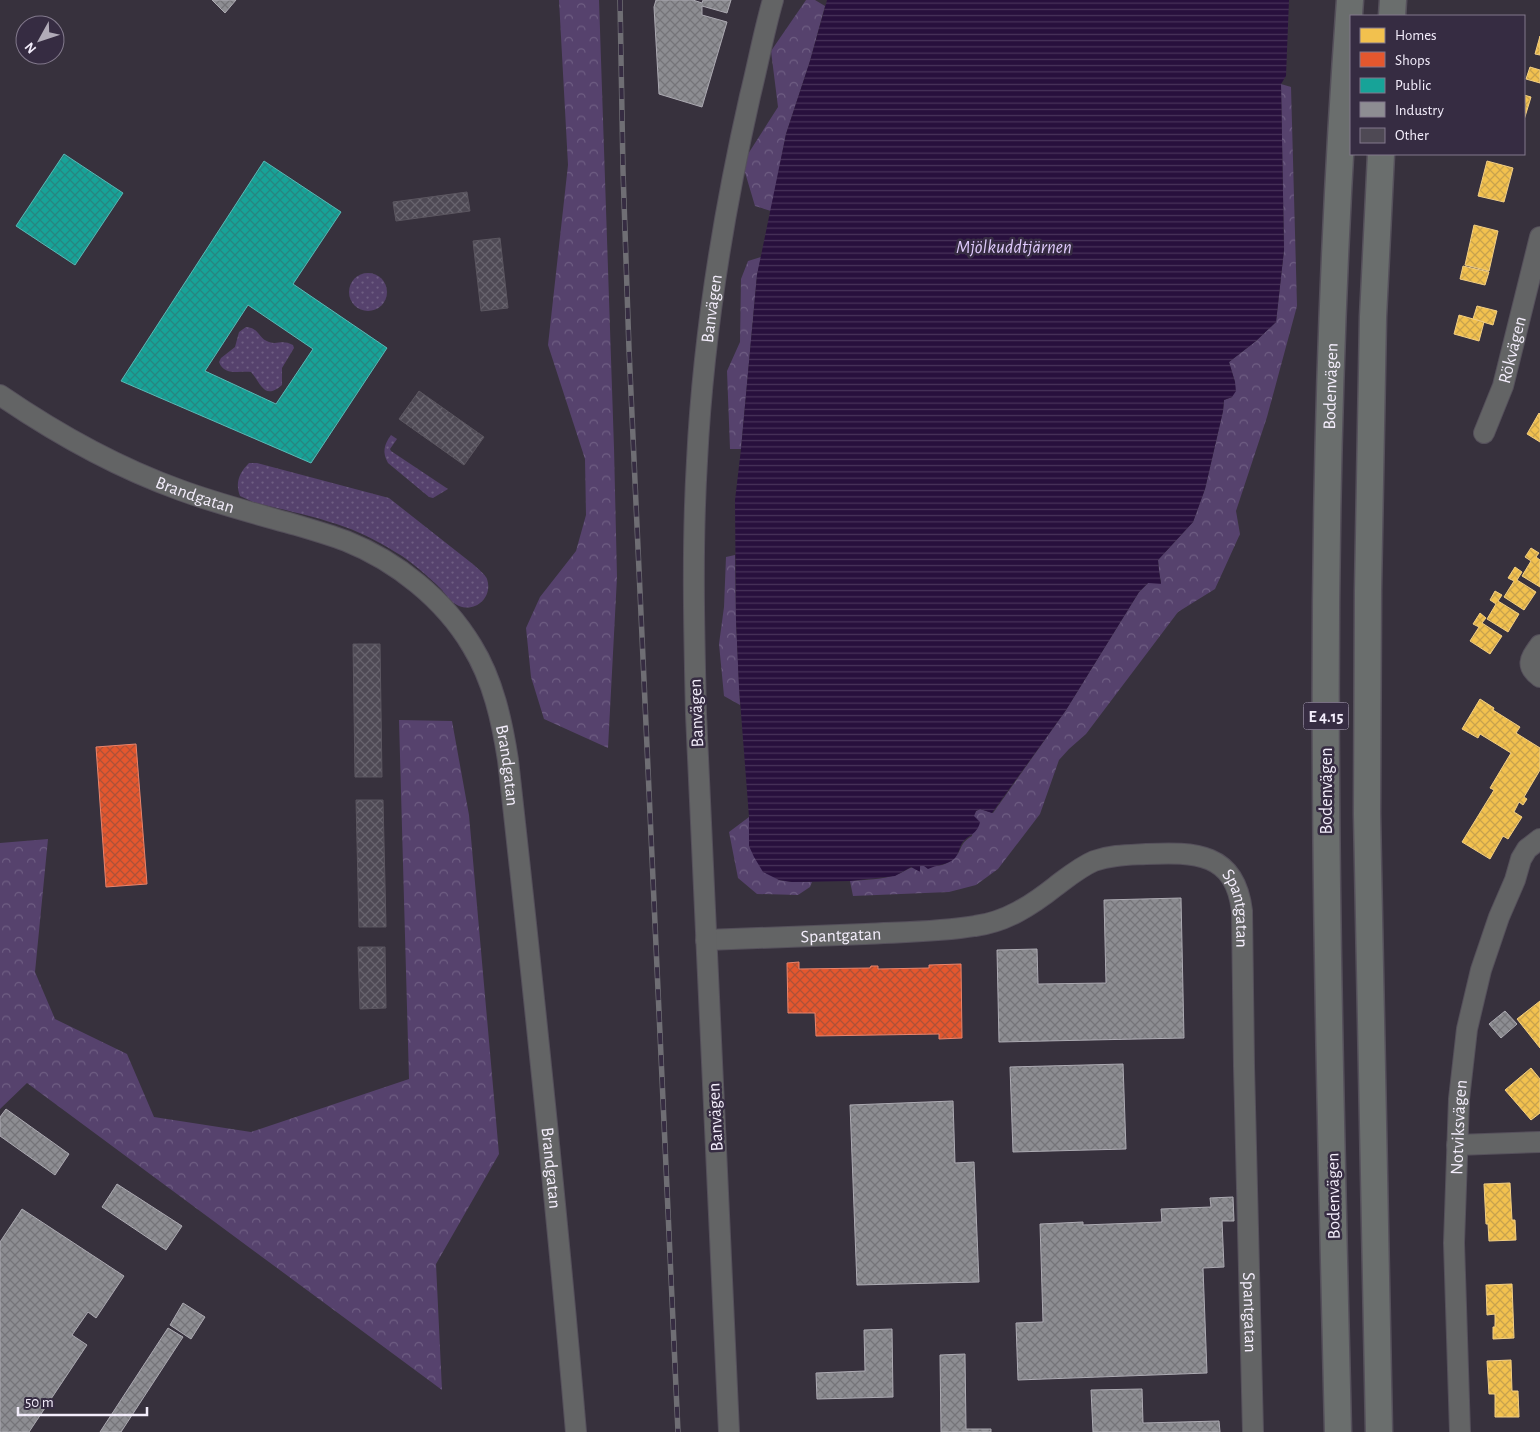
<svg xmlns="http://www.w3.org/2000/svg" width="1540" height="1432" font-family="'Alegreya Sans',sans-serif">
	<defs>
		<pattern id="grass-dots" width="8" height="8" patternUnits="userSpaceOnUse" patternTransform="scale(1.25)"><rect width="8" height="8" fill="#56426d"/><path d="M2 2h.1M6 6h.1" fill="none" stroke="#6f5e83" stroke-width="1.8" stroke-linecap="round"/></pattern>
		<pattern id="forest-crowns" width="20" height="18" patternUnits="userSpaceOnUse" patternTransform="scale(1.25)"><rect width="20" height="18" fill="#56426d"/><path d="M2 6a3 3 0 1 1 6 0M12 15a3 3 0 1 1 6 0" fill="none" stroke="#6f5e83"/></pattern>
		<pattern id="water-rules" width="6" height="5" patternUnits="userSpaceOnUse" patternTransform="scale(1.25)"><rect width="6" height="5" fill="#28103d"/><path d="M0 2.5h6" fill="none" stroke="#48335a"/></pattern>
		<pattern id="homes-cross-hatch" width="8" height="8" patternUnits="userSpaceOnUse" patternTransform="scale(1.25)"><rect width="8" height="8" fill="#f2c14e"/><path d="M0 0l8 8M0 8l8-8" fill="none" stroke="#c8a24d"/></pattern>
		<pattern id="shops-cross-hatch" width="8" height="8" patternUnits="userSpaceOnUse" patternTransform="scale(1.25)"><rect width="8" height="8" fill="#e4572e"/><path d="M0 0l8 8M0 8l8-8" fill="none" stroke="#ae5138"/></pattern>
		<pattern id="public-cross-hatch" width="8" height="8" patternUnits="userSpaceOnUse" patternTransform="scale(1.25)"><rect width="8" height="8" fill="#17a398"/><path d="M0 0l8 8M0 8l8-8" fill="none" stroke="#268781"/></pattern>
		<pattern id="industry-cross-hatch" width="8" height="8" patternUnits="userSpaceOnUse" patternTransform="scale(1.25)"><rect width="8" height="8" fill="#8d8d92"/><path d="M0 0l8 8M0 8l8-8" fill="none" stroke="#757479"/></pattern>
		<pattern id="building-cross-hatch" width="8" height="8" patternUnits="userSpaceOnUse" patternTransform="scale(1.25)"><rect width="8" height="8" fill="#4e4954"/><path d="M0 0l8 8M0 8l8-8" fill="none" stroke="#68646e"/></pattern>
	</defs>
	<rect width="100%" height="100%" fill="#37313d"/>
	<!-- grass -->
	<g fill="url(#grass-dots)">
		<circle cx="368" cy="292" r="19"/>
		<path d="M 246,327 C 260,328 258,339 269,342 C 278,345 282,339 293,345 L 294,348 L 282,368 L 282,385 C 264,401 261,383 251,372 C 239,371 224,376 219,362 L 221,358 L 235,347 L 239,332 Z"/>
		<path d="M 391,435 L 397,439 L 390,449 L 391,451 L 448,489 L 433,498 L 429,497 L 388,463 C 382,452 384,445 391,435 Z"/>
		<path d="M 249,463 L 257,463 L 389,498 L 474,565 C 478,569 485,574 487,579 C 493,596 477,613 459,606 C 451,603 446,594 440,588 C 429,577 415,565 402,556 C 384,545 365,534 345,527 C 315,516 283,510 253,502 L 240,496 C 235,483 239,473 249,463 Z"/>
	</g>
	<!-- forest -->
	<g fill="url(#forest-crowns)">
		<polygon points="559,0 599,0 614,448 617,577 608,748 544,719 531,677 526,628 540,597 576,551 586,515 585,459 548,345 568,165"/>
		<polygon points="806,0 815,0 825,6 810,61 786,134 771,211 755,206 744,169 748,154 778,107 771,51"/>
		<path d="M 1281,84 L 1291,87 L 1297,306 L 1267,417 L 1236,511 L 1240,534 L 1215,589 L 1178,612 L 1086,734 L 1069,749 L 1059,760 L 1040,814 L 998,869 L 976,885 L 949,892 L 853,896 L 850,881 C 863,880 885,879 896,875 C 902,873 907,869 913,867 C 927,864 941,870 953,859 C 963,851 958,844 972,836 L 974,815 L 976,811 L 980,809 L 993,813 L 1066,710 L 1139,592 L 1148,583 L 1161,583 L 1159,571 L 1158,560 L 1193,522 L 1205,489 L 1223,411 L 1224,400 L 1232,397 L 1235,382 L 1229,362 L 1256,341 L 1276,322 L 1284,250 Z"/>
		<polygon points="761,257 757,275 741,449 730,449 727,371 740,342 741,279 748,261"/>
		<polygon points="735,555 736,620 740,705 724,696 719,644 724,607 726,557"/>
		<polygon points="399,720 452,721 469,815 499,1154 436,1264 442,1390 27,1083 0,1109 0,843 48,839 35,972 55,1019 127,1054 154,1117 251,1132 409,1079"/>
		<polygon points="749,817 749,846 779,880 792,882 812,882 810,887 798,895 757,894 738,878 729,832"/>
	</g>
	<!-- water -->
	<path fill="url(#water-rules)" d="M 827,0 L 1289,0 L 1286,76 L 1281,84 L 1284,250 L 1276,322 L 1256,341 L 1229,362 L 1235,382 L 1236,391 L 1232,397 L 1224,400 L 1223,411 L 1205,489 L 1193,522 L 1158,560 L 1159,571 L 1161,584 L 1148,583 L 1139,592 L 1066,710 L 992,813 L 980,809 L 976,811 L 974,816 L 980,822 C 977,836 966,835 961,845 C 959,850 958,855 954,859 C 947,865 936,865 928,869 L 924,866 L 920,866 L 920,872 L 911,867 L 895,876 L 850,881 L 792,882 L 779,880 L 763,872 L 754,857 L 749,846 L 749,817 L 739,687 L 736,620 L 735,500 L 741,449 L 757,275 L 786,134 L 810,61 Z"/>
	<!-- homes -->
	<g fill="url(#homes-cross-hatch)" stroke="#f2ce82">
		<polygon points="1540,36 1540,55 1535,54"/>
		<polygon points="1530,67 1540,70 1540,83 1526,79"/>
		<polygon points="1524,95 1531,97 1524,120"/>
		<polygon points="1487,161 1513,168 1504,202 1478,196"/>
		<polygon points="1474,225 1498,231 1489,271 1465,265"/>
		<polygon points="1463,266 1489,272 1485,285 1460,279"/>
		<polygon points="1477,306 1497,311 1493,325 1473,319"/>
		<polygon points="1459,315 1484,322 1479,341 1454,334"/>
		<polygon points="1539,413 1540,414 1540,442 1527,434"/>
		<polygon points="1531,548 1539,553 1536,557 1540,560 1540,587 1522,576 1531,561 1525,557"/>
		<polygon points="1515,567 1522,572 1517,580 1536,592 1524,610 1504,597 1514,581 1508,578"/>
		<polygon points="1495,591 1502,595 1498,601 1519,614 1508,632 1487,619 1496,604 1490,600"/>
		<polygon points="1480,613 1486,618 1482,623 1502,636 1490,654 1470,641 1479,627 1473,624"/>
		<polygon points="1480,699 1494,708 1493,710 1520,727 1516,733 1540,748 1540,770 1524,797 1527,799 1523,805 1519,802 1514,812 1522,817 1508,839 1503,836 1490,859 1462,842 1494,790 1490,788 1511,753 1480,734 1478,738 1462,729"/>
		<polygon points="1540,1001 1540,1048 1517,1019"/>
		<polygon points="1531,1068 1540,1079 1540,1113 1531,1120 1505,1090"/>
		<polygon points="1510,1183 1512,1220 1515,1220 1516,1240 1489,1241 1488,1224 1486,1224 1484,1184"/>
		<polygon points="1512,1284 1514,1338 1493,1339 1493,1327 1495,1327 1495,1314 1487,1315 1486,1285"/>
		<polygon points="1511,1360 1512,1391 1518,1391 1519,1417 1495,1417 1495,1394 1489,1394 1487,1361"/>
	</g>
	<!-- shops -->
	<g fill="url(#shops-cross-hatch)" stroke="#e8846c">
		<polygon points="136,744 147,884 106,887 96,747"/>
		<polygon points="799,962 799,969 870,968 871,966 878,966 878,969 929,968 929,965 961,964 962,1038 939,1039 939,1034 816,1036 815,1013 788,1013 787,963"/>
	</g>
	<!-- public -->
	<g fill="url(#public-cross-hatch)" stroke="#59b9b6" fill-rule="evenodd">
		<polygon points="64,154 123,193 75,265 16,226"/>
		<path d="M 264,161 L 341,212 L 293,284 L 387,348 L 311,463 L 121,381 ZM 248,305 L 313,349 L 276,404 L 205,371 Z"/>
	</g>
	<!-- industry -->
	<g fill="url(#industry-cross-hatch)" stroke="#acaab2">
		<polygon points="212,0 236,0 225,13"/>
		<polygon points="656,0 693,0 702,3 703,0 731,0 727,13 702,6 702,15 727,22 702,107 659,94 654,7"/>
		<polygon points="1181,898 1184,1038 999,1042 997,950 1037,949 1038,984 1106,983 1104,900"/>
		<polygon points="1505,1011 1517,1024 1501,1038 1489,1024"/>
		<polygon points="1123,1064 1126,1149 1013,1152 1010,1067"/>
		<polygon points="953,1101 955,1163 974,1162 979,1282 857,1285 850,1105"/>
		<polygon points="6,1109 69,1154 55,1175 0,1136 0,1117"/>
		<polygon points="117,1184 182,1226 166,1250 102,1207"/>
		<polygon points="1233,1197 1234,1221 1222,1221 1224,1267 1203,1268 1207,1373 1018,1380 1016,1323 1043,1322 1040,1224 1083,1222 1083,1225 1162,1222 1161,1209 1211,1207 1210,1198"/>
		<polygon points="22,1209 124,1276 96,1318 88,1312 72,1335 87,1345 29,1432 0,1432 0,1242"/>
		<polygon points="183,1303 205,1317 191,1339 170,1325"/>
		<polygon points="168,1328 183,1337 121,1432 100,1432"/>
		<polygon points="892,1329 893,1397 817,1399 816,1373 865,1371 864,1330"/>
		<polygon points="965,1354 966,1429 991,1429 991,1432 941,1432 940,1355"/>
		<polygon points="1142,1389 1143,1423 1219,1421 1220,1432 1093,1432 1091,1390"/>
	</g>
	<!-- building -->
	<g fill="url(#building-cross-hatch)" stroke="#5b5660">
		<polygon points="467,192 470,211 396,221 393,202"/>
		<polygon points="500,238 508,308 481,311 473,241"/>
		<polygon points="419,391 484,437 464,465 399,419"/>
		<polygon points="353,644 380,644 382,777 355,777"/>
		<polygon points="356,800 383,800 386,927 359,927"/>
		<polygon points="358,947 385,947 386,1008 360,1009"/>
	</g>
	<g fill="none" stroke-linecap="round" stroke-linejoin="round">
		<defs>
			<g id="minor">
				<path id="s1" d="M 0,395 C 57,434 116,467 180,490 C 218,504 257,514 296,525 C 313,530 330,535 346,541 C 396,561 444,599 472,646 C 493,680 502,721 508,760 C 533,984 557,1208 576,1432"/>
				<path id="s2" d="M 1484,433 L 1503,386 L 1540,237"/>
				<path d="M 1540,645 C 1531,658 1524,665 1540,677"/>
				<path id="s3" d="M 706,940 C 759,938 812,936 865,934 C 902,932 939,932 975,926 C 1006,922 1032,905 1056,886 C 1068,877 1080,867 1094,861 C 1111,855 1128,855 1146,854 C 1195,852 1235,852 1242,911 L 1244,1066 L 1253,1432"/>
				<polyline points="1457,1145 1540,1142"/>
				<path id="s4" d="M 729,1432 L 696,714 C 694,629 692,545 697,461 C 703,338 723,215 750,96 C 758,64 764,31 773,0"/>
				<path id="s5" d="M 1460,1432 L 1454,1243 L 1459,1099 L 1467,1029 L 1481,970 L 1499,917 L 1515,880 L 1521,859 L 1527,849 L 1540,839"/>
			</g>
			<g id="major">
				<polyline points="1392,16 1393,0"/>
				<path id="s6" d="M 1338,1432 C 1333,1214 1327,995 1326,777 C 1324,518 1331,258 1350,0"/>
				<polyline points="1379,1432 1367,814 1368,591 1373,317 1381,154"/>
			</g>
		</defs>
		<!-- minor casing -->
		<use href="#minor" stroke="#55505b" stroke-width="22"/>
		<!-- major casing -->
		<use href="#major" stroke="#55505b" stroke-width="29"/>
		<!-- minor -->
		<use href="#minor" stroke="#636465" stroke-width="20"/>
		<!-- major -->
		<use href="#major" stroke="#6a6e6d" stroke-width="26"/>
		<defs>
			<polyline id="rail" points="620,0 623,171 629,349 678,1432"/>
		</defs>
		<!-- rail casing -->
		<use href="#rail" stroke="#6f6e74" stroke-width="5.5"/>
		<!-- rail -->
		<use href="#rail" stroke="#362c42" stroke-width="4" stroke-dasharray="11" stroke-linecap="butt"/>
	</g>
	<g text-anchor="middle" stroke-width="5" stroke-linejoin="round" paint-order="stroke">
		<!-- shield labels -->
		<rect fill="#362c42" stroke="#bab3c4" stroke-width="1" x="1303.5" y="702.5" width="45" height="27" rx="4"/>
		<g font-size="16" font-weight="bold" fill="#f3edfb">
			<text x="1326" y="722">E 4.15</text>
		</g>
		<!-- street labels -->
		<g font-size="18" fill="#f3edfb" stroke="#362c42">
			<text dy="6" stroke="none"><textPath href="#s4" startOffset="1125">Banvägen</textPath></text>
			<text dy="6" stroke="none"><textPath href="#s2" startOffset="88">Rökvägen</textPath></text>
			<text dy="6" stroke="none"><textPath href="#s6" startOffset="1046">Bodenvägen</textPath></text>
			<text dy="6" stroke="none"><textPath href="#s1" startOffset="220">Brandgatan</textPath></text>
			<text transform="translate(696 713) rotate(-92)" y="6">Banvägen</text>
			<text dy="6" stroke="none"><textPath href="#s1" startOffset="670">Brandgatan</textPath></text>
			<text transform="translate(1326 791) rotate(-90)" y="6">Bodenvägen</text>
			<text dy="6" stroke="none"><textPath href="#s3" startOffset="584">Spantgatan</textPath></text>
			<text dy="6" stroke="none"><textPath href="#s3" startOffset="135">Spantgatan</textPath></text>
			<text transform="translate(715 1117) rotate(-93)" y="6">Banvägen</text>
			<text dy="6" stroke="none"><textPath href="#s5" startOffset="305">Notviksvägen</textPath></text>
			<text dy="6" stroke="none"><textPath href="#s1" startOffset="1075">Brandgatan</textPath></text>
			<text transform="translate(1333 1196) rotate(-91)" y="6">Bodenvägen</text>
			<text dy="6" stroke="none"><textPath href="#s3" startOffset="989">Spantgatan</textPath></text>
		</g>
		<!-- water labels -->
		<g font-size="19" font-style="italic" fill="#dfcafc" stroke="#362c42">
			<text x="1014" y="253">Mjölkuddtjärnen</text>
		</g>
	</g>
	<!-- legend -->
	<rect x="1350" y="15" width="175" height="140" fill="#362c42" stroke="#82798c"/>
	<rect x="1360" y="28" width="25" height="15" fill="#f2c14e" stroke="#82798c"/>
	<text x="1395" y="40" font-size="15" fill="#f3edfb">Homes</text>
	<rect x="1360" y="52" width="25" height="15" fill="#e4572e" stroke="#82798c"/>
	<text x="1395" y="65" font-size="15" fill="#f3edfb">Shops</text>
	<rect x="1360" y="78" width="25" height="15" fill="#17a398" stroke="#82798c"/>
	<text x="1395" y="90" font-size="15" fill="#f3edfb">Public</text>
	<rect x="1360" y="102" width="25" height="15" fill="#8d8d92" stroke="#82798c"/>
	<text x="1395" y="115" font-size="15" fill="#f3edfb">Industry</text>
	<rect x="1360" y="128" width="25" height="15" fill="#4e4954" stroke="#82798c"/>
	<text x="1395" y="140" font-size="15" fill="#f3edfb">Other</text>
	<!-- north arrow -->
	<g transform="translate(40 40) rotate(230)"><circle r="24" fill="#362c42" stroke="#82798c"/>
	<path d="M0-4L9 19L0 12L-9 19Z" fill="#b1abb8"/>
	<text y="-8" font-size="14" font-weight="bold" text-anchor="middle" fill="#f3edfb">N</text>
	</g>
	<!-- scale -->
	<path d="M18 1407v8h129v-8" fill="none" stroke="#f3edfb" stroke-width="2.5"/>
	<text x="25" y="1407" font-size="15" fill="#f3edfb" stroke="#362c42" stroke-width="4" paint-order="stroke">50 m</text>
</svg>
